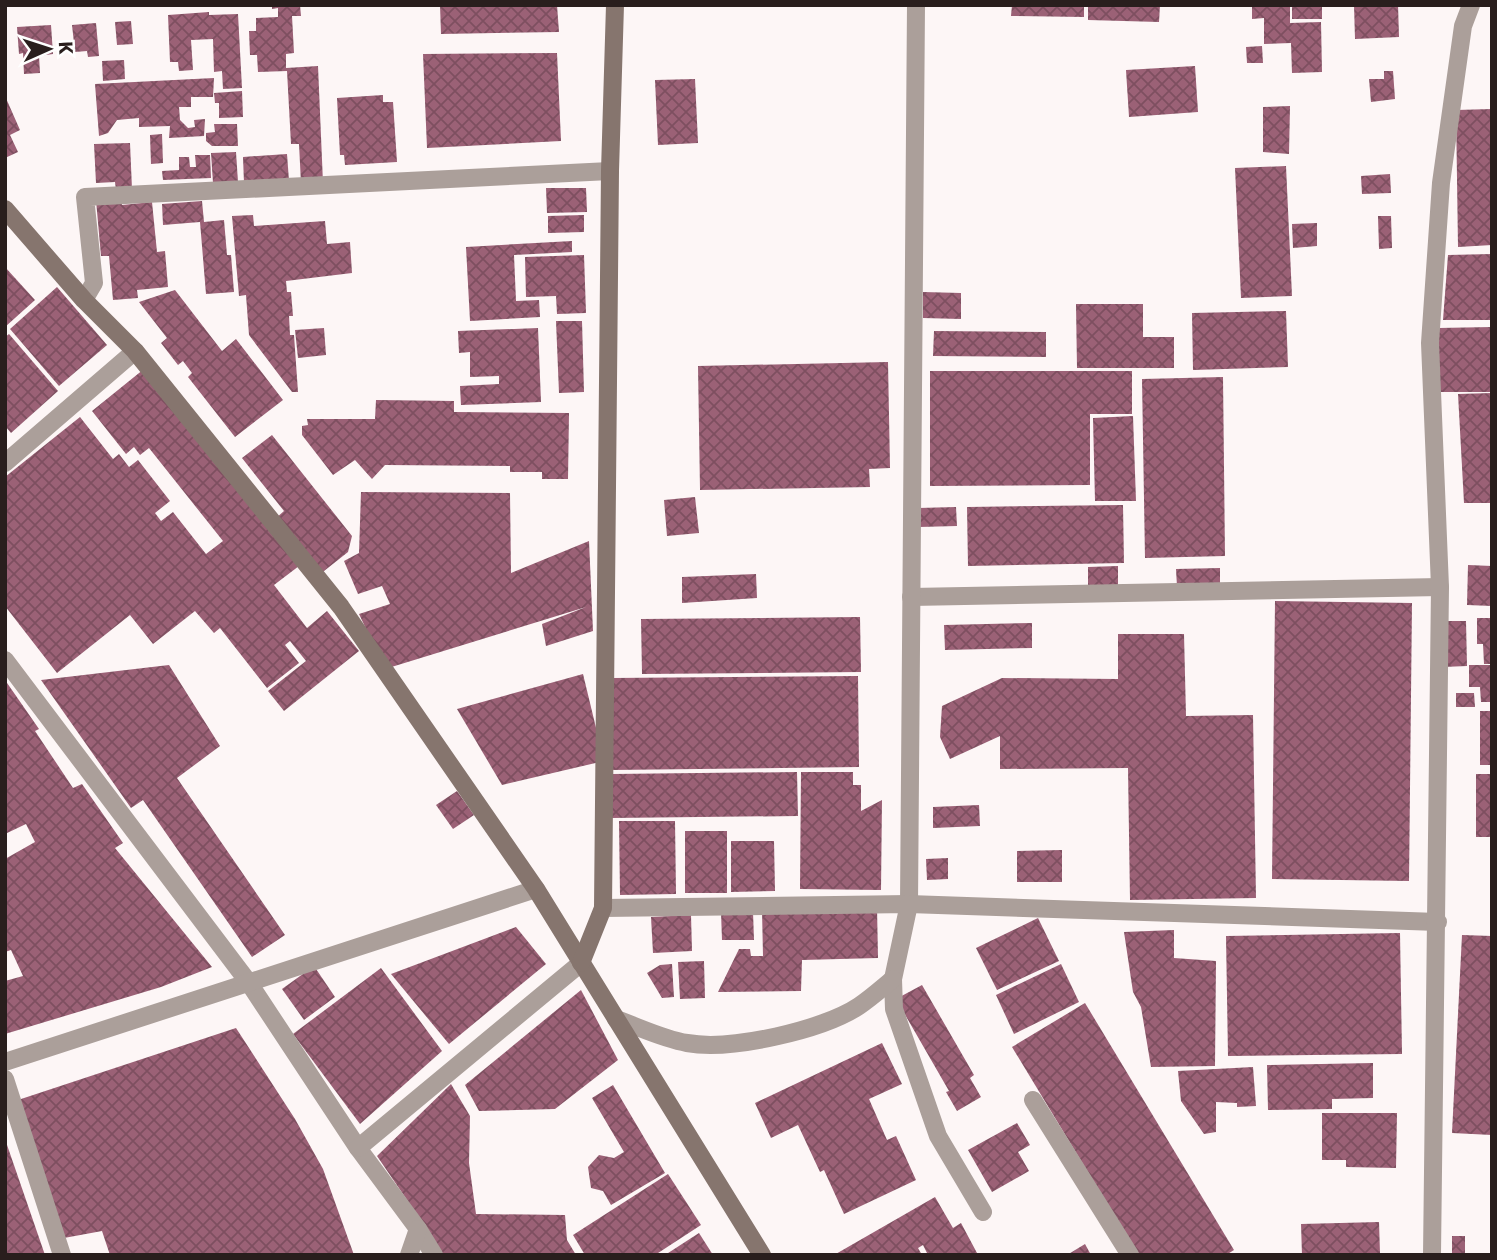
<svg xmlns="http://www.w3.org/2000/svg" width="1497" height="1260" font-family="Commissioner,sans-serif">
	<defs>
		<pattern id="building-cross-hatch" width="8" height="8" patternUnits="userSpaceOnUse" patternTransform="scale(1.75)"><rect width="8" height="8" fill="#9b6176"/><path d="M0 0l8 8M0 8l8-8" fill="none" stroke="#7e4f60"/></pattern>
	</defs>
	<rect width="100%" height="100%" fill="#fdf6f6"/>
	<!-- building -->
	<g fill="url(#building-cross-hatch)">
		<polygon points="272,5 300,5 301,16 292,16 294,53 286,54 286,68 318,66 323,183 301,183 299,144 291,144 287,71 258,72 257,55 250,55 249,31 256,31 256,18 278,17 278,8 272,9"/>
		<polygon points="440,5 557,5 559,32 441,34"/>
		<polygon points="1012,5 1084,5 1084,17 1011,16"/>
		<polygon points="1088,5 1160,5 1159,22 1088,20"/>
		<polygon points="1252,5 1290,5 1290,23 1321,22 1322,72 1292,73 1291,43 1264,44 1264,18 1252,19"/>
		<rect x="1292" y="5" width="30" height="14"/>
		<polygon points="1354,5 1398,5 1399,37 1355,39"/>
		<polygon points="209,12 209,15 238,14 242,88 223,89 222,71 214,72 213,39 191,40 193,70 179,71 178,62 170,62 168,15"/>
		<polygon points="131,21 133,44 117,45 115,22"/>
		<polygon points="96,23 99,56 88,57 87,51 75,52 72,25"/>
		<polygon points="51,25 53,54 39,56 40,73 24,74 23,53 19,54 17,27"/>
		<polygon points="1262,46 1263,63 1247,63 1246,47"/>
		<polygon points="557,53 561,141 427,148 423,54"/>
		<polygon points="124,60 125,79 103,81 102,61"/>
		<polygon points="1195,66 1198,112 1129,117 1126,70"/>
		<polygon points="1384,71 1393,71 1395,99 1371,102 1369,79 1384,79"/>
		<polygon points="214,78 213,97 191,97 191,107 179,107 180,120 188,128 195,127 194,120 205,119 204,136 169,138 170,126 139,127 139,118 117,120 108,133 99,136 95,84"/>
		<polygon points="695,79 698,143 658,145 655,80"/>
		<polygon points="242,91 243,117 219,118 219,103 215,103 214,93"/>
		<polygon points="383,95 383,102 393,102 397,162 345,165 344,155 340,155 337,98"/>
		<polygon points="5,96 20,130 10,135 18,152 5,158"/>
		<polygon points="1290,106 1289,154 1263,152 1263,107"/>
		<polygon points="1492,109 1492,245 1458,247 1456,110"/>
		<polygon points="214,124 237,124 238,146 212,146 206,141 206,133 215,132"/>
		<polygon points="162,134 163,163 151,164 150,135"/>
		<polygon points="130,143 132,189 116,190 115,182 96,183 94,144"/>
		<polygon points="236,152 238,182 213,183 211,153"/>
		<polygon points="287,154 289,181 244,183 243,157"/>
		<polygon points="195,155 210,155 211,178 163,180 162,171 179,170 179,157 189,157 190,167 196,167"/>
		<polygon points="1286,166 1292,296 1241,298 1235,168"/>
		<polygon points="1390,174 1391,193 1362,194 1361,176"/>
		<polygon points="546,188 586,188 587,212 547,213"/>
		<polygon points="121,198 122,205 152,202 157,252 165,251 168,287 137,290 138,298 113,300 109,256 101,256 96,200"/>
		<polygon points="202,201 204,222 224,220 227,255 231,255 234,292 206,294 200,222 163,225 162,204"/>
		<polygon points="253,215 254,226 325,221 327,244 350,242 352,273 286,281 287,292 291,292 293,316 289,316 290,335 294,335 298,392 292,392 249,335 246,295 239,296 232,216"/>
		<polygon points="584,215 584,232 548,233 548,216"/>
		<polygon points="1378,216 1391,216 1392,248 1379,249"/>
		<polygon points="1317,223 1317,246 1293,248 1292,224"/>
		<polygon points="572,241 572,252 514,255 516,301 539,300 540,317 470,321 466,247"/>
		<polygon points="1492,254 1492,320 1443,320 1448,255"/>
		<polygon points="584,255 586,313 557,314 556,296 526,297 525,257"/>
		<polygon points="5,267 35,300 5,327"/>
		<polygon points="57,287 107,345 59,386 10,329"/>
		<polygon points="175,290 222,351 236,339 283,400 235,437 188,377 192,373 183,361 178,365 161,343 167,338 139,302"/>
		<polygon points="923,292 961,293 961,319 923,318"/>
		<polygon points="1076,304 1143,304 1143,337 1174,337 1174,368 1077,368"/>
		<polygon points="1286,311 1288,367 1193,370 1192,313"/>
		<polygon points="556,321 582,321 584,392 559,393"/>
		<polygon points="1492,327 1492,392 1439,392 1438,328"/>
		<polygon points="324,328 326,355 298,358 295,330"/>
		<polygon points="538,328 541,402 461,405 460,386 499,384 499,376 470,377 470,352 459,353 458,331"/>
		<polygon points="934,331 1046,332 1046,357 933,356"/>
		<polygon points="9,334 58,391 11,433 5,426 5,337"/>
		<polygon points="888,362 890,468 869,469 870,487 700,490 698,366"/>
		<polygon points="144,369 299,566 274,585 307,628 327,611 359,651 284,711 268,691 306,661 290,641 285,645 299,663 267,688 220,628 214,633 195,611 153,644 130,615 57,673 5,606 5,477 80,417 113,459 119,454 129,467 138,460 170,501 155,513 161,521 173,512 206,554 223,541 149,448 140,455 134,447 126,454 92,411"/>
		<polygon points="930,371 1132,371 1132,414 1090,414 1090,485 930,486"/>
		<polygon points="1223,377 1225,556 1145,558 1142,379"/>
		<polygon points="1492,393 1492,503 1464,503 1458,394"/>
		<polygon points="376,400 454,401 454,412 569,413 568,479 542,479 542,472 510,472 510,466 385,465 372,479 355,460 333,475 302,435 302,426 308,425 307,419 375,419"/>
		<polygon points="1133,416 1136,501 1095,501 1093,418"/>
		<polygon points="272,435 352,536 348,552 319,575 275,519 284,511 242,458"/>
		<polygon points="361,492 510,493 511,573 589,541 593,631 546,646 542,624 586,607 385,669 359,614 390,604 382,586 358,594 344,561 359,553"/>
		<polygon points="695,497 699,533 667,536 664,500"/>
		<polygon points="1123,505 1124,563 968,566 967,507"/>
		<polygon points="956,507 957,526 919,527 918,508"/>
		<polygon points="1468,565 1492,566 1492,606 1467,605"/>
		<polygon points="1118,566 1118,587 1088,588 1088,567"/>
		<polygon points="1220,568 1220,586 1177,587 1176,569"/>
		<polygon points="756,574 757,598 682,603 682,577"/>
		<polygon points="1275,601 1412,603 1409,881 1272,879"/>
		<polygon points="860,617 861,672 642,674 641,619"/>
		<polygon points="1477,618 1492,618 1492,664 1484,664 1483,644 1477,644"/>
		<polygon points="1442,621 1466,621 1467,666 1443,667"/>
		<polygon points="1032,623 1032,648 945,650 944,625"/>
		<polygon points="1118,634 1184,634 1186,716 1253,715 1256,898 1130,900 1128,768 1000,769 1000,736 950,759 940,737 942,706 1002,678 1118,679"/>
		<polygon points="169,665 220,746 177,778 285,935 252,957 143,800 131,808 41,680"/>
		<polygon points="1469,665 1492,665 1492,702 1481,702 1480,687 1469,687"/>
		<polygon points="583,674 604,761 502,785 457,709"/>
		<polygon points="858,676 859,767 612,770 612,678"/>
		<polygon points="5,680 39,729 35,731 73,788 82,784 123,843 115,848 212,967 161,987 5,1034 5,981 23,976 11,950 5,952 5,859 35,842 26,824 5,834"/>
		<polygon points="1456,693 1474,693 1475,707 1456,707"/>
		<rect x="1480" y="711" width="12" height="54"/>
		<polygon points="797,772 798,816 612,818 612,774"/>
		<polygon points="801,772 853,772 853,785 861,785 861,811 882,800 881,890 800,889"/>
		<rect x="1476" y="774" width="16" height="63"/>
		<polygon points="457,791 474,815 453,829 436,805"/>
		<polygon points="979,805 980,826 933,828 933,807"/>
		<polygon points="619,821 675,821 676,894 620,895"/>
		<rect x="685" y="831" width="42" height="62"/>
		<polygon points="731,841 774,841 775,891 731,892"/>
		<polygon points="1062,850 1062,882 1017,882 1017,851"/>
		<polygon points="948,858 948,879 927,880 926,859"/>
		<polygon points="877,907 878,958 802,960 801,991 718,992 739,949 750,949 751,956 763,956 762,910"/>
		<polygon points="721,912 753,912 754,940 722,940"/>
		<polygon points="691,915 692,951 653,953 651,917"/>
		<polygon points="1038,918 1059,961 997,990 976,948"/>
		<polygon points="516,927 546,964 449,1044 391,974"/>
		<polygon points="1174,930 1174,958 1216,961 1215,1066 1151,1067 1141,1007 1133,992 1124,932"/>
		<polygon points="1400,933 1402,1054 1228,1056 1226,936"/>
		<polygon points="1462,935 1492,936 1492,1135 1452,1133"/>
		<polygon points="704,961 705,998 680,999 678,962"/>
		<polygon points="672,964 674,997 662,998 647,973 660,965"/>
		<polygon points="1061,964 1079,1002 1014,1034 996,995"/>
		<polygon points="314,966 335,997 304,1020 282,989"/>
		<polygon points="381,968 442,1051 360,1124 293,1034"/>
		<polygon points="922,985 974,1075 970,1078 981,1097 957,1111 946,1092 949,1091 896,999"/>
		<polygon points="581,990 618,1060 555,1109 479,1111 465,1085"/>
		<polygon points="1085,1003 1234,1250 1226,1255 1138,1255 1012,1047"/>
		<polygon points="236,1028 295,1119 323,1169 354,1255 110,1255 102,1231 64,1238 18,1100"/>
		<polygon points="882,1043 902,1084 869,1099 887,1140 896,1136 916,1180 844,1214 824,1170 820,1172 798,1125 771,1138 755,1103"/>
		<polygon points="1373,1063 1373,1098 1332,1099 1332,1109 1268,1110 1267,1065"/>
		<polygon points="1253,1067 1256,1106 1237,1107 1237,1103 1216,1102 1216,1132 1204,1134 1181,1101 1178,1071"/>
		<polygon points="451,1084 470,1116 469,1163 476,1214 565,1215 567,1240 576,1255 437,1255 407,1200 377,1156"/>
		<polygon points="613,1085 665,1173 611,1205 603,1191 591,1188 588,1167 599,1155 614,1158 624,1152 592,1098"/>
		<polygon points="1322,1113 1397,1113 1396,1168 1346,1167 1346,1160 1322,1160"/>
		<polygon points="1017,1123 1030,1145 1018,1152 1029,1171 992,1192 968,1150"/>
		<polygon points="5,1142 6,1142 45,1255 5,1255"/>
		<polygon points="668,1174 701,1225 655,1255 585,1255 573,1235"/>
		<polygon points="935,1197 953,1228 961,1223 977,1253 928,1255 923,1245 918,1248 922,1255 834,1255"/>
		<polygon points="1379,1222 1380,1254 1302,1255 1301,1224"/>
		<polygon points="699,1233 713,1255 665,1255"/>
		<rect x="1452" y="1236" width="13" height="19"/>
		<polygon points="1085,1244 1091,1255 1067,1255"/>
	</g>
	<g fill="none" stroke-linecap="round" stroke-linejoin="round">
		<!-- lane -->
		<g stroke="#ab9f9a" stroke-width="18">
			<polyline points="909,904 893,979 894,1009 938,1136 983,1212"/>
			<path d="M 616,1019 C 639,1027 663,1039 687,1043 C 731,1051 823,1030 859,1006 C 871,998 882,988 893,979"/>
			<polyline points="1033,1100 1130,1255"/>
		</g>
		<!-- street -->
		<g stroke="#ab9f9a" stroke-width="18">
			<polyline points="84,300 94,283 85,197 610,171"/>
			<polyline points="5,463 135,351"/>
			<polyline points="911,597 1440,587"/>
			<polyline points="5,660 249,983 358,1148 418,1229 434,1255"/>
			<polyline points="909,904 916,5"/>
			<polyline points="603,908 909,904 1438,922"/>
			<polyline points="5,1062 536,889"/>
			<polyline points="5,1079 62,1255"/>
			<polyline points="358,1148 581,963"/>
			<polyline points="409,1255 418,1229"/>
			<polyline points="1432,1255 1440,587 1430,343 1441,183 1463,26 1471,5"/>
		</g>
		<!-- secondary -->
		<g stroke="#86756e" stroke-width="18">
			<polyline points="5,209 84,300 135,351 341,607 536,889 762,1255"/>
			<polyline points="581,963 603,908 610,171 615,5"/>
		</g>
	</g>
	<!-- border -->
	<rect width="1497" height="1260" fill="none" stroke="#291e1d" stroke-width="14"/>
	<!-- north arrow -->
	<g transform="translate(49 49) rotate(87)" stroke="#ffffff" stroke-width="5" paint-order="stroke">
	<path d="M0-5L12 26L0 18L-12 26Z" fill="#291e1d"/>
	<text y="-10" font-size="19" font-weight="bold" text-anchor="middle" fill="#291e1d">K</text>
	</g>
</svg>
